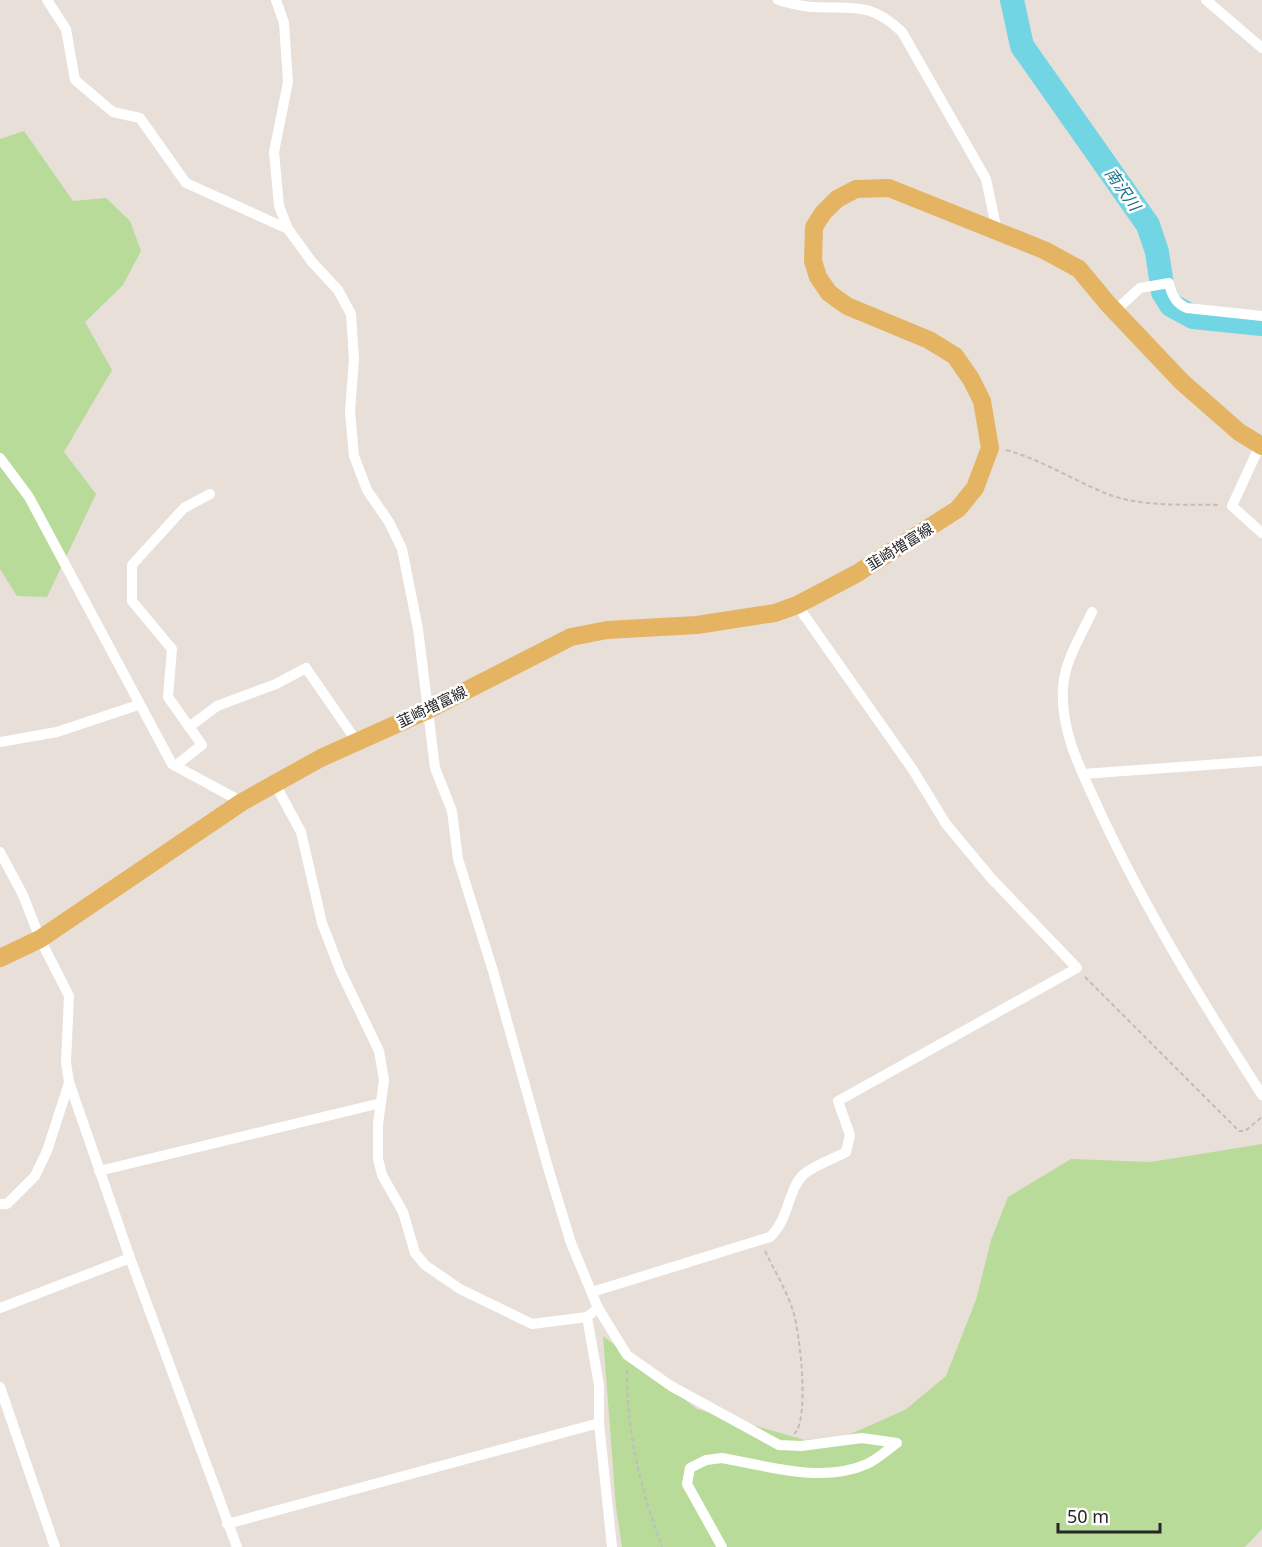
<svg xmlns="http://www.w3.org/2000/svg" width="1262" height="1547" font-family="'Noto Sans','Noto Sans JP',sans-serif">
	<rect width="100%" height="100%" fill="#e8dfd9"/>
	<!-- green -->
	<g fill="#b8db99">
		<polygon points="24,131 73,201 106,198 130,221 141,251 123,285 85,322 112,370 64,452 96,494 47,597 17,596 0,569 0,139"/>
		<polygon points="1262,1144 1262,1529 1245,1547 622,1547 616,1507 603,1336 697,1409 805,1440 846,1436 905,1410 946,1376 976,1300 991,1240 1008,1197 1071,1159 1151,1162"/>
	</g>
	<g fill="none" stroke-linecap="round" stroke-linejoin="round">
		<!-- river -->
		<polyline stroke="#72d5e3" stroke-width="24" points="1012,0 1022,46 1148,225 1157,252 1163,292 1171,305 1193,317 1262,324"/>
		<!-- path -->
		<g stroke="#bebebe" stroke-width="2" stroke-dasharray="4.5 3" stroke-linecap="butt">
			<path d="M 1006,450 C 1039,459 1066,476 1098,490 C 1135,508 1180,504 1220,505"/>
			<polyline points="1085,977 1239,1131 1245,1131 1262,1117"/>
			<path d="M 765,1251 C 774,1270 787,1291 793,1311 C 800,1332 810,1421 794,1434"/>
			<path d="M 627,1370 C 626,1430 641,1491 662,1547"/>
		</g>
		<!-- minor -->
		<g stroke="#fff" stroke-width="10">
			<polyline points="47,0 66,29 75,80 113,112 140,118 186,183 288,229"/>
			<path d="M 778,0 C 790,3 803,7 815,7 C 854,9 871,2 902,32 L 986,179 L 997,231"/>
			<polyline points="1206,0 1262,48"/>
			<path d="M 1115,311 L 1140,288 L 1169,283 C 1171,293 1176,304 1187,308 L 1262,316"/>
			<polyline points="1260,445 1232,506 1262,533"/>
			<polyline points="0,458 29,497 172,764 242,802"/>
			<path d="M 1092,612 C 1081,636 1065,660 1063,687 C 1060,732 1082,772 1100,812 C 1146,911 1203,1003 1262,1095"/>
			<polyline points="189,727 217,706 276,684 306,668 357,742"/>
			<polyline points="0,742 57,732 138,705"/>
			<polyline points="175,766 202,745 168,697 172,649 132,601 132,565 184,508 210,494"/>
			<polyline points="1083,774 1262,761"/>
			<polyline points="275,784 301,832 322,923 340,970 379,1051 384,1080 378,1124 378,1159 382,1175 403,1212 415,1253 425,1265 460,1289 532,1324 587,1317"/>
			<polyline points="0,852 23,895 40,939 69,996 66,1063 69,1082 130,1258 237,1547"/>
			<polyline points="99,1171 381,1103"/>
			<polyline points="0,1204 7,1204 35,1176 47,1151 69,1083"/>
			<path d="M 592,1292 L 770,1237 C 790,1218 787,1190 804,1174 C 815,1165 833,1159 846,1152 L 850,1135 L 838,1101 L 1077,968 L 991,878 L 946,824 L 913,770 L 797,605"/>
			<polyline points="0,1308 130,1258"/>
			<path d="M 598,1308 L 627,1355 L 671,1386 L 779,1445 L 801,1446 L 862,1438 L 897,1443 C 887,1450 878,1459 867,1464 C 821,1484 769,1466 722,1458 L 706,1460 L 690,1468 L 687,1484 L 722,1547"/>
			<polyline points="0,1387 55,1547"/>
			<polyline points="599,1423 612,1547"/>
			<polyline points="227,1524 599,1423 599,1385 587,1317 598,1308 571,1243 549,1171 493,971 458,859 452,811 435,768 418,629 402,549 389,522 367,490 354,456 350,412 354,359 351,314 338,290 312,262 288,229 279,206 274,152 288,82 284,23 276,0"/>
		</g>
		<!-- primary -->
		<polyline stroke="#e4b462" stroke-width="18" points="0,958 40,939 242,802 321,758 428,710 571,637 607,630 697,625 775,613 797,605 856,574 958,509 975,488 990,448 982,401 971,379 955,356 929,340 847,306 829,293 818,277 813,261 814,227 823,213 837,199 856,189 889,188 1044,250 1079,269 1108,304 1182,382 1239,432 1262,446"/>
	</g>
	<g text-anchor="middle" stroke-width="5" stroke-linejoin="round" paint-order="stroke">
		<!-- street labels -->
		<g font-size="15" fill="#262626" stroke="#fff">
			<text transform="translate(900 547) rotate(-32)" y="5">韮崎増富線</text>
			<text transform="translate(432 707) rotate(-26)" y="5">韮崎増富線</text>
		</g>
		<!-- water labels -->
		<g font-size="16" font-style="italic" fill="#17728a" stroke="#fff">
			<text transform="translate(1123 189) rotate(55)" y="6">南沢川</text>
		</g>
	</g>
	<!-- scale -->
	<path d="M1058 1523v9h102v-9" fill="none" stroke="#262626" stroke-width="3"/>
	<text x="1067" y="1523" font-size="18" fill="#262626" stroke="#ffffff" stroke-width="4.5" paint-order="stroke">50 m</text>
</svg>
